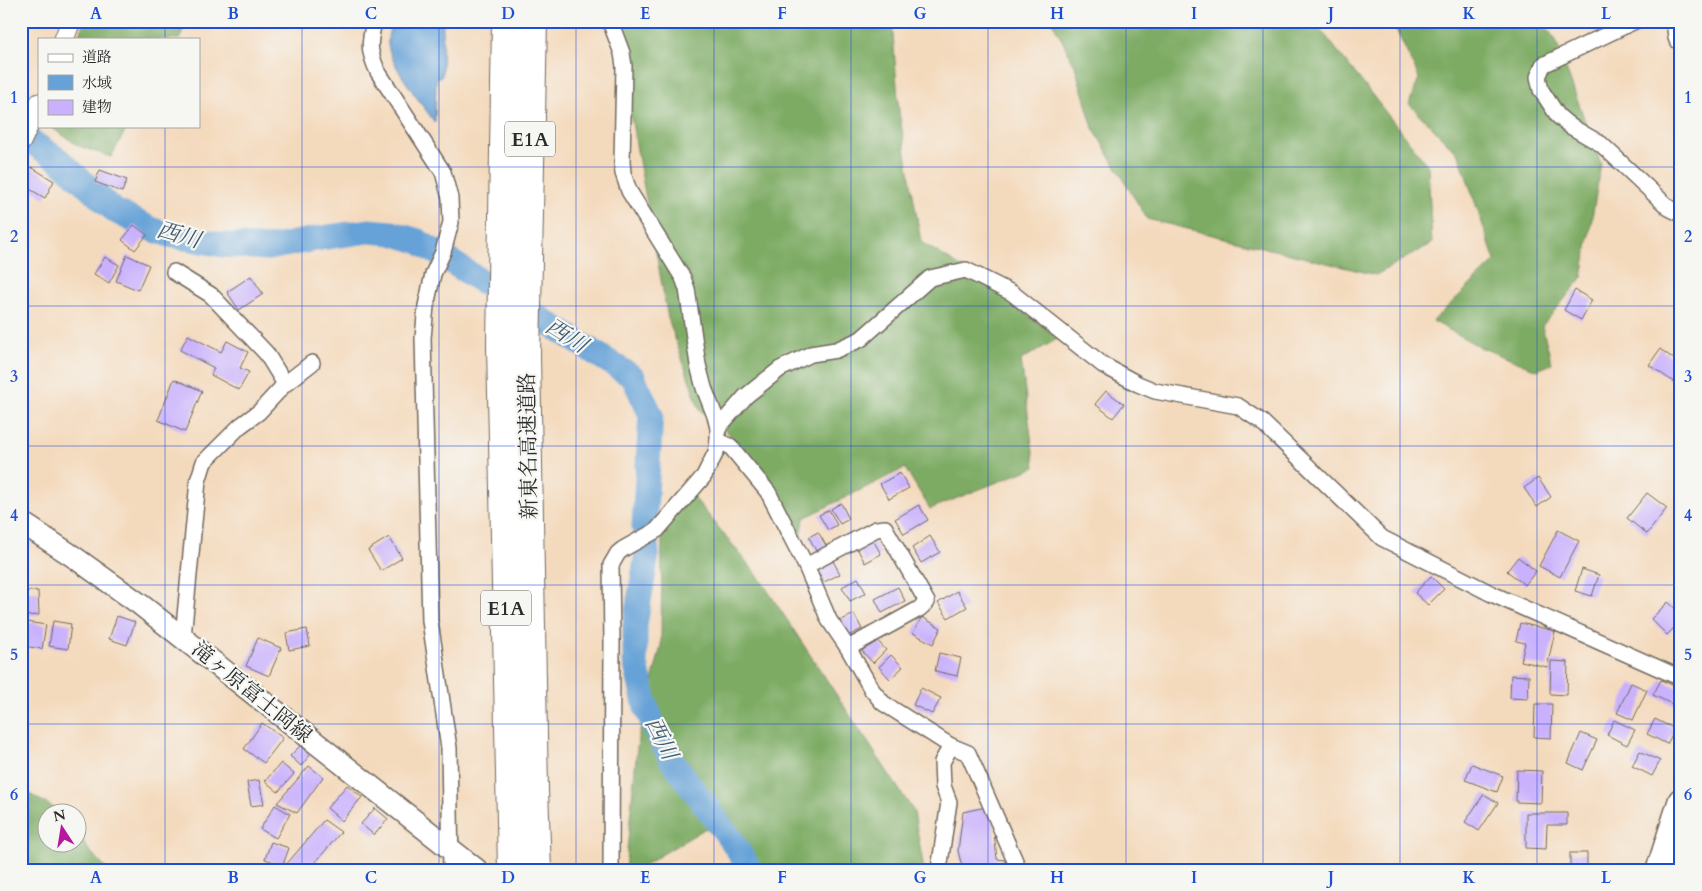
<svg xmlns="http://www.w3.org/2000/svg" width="1702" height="891" font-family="Cardo,'Noto Serif JP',serif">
	<rect width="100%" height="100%" fill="#f6f6f2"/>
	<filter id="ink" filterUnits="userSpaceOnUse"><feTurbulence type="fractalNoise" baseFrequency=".02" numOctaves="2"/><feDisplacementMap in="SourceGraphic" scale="10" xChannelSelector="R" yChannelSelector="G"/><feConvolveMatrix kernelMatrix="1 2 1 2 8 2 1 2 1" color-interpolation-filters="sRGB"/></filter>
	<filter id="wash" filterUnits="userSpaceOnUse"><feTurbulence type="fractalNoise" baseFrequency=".0096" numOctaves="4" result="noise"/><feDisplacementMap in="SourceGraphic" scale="20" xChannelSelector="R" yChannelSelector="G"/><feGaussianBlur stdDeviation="1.12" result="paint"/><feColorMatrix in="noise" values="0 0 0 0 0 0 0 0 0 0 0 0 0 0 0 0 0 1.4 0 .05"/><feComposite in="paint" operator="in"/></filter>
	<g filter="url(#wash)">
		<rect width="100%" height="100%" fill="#f4dabd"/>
		<!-- forest -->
		<g fill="#7dab64" stroke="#546b48">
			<polygon points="84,21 182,21 184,27 180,39 77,39"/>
			<polygon points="617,21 892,21 899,112 921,242 966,270 1059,338 1021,360 1035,467 930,509 905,468 804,518 799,552 733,438 710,415 700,411 668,318 616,36"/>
			<polygon points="1052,21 1314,21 1428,166 1432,243 1376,275 1147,219 1093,128 1075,66"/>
			<polygon points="1392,21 1541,21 1555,39 1601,164 1582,278 1542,326 1552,364 1537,370 1480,347 1433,321 1495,261 1459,155 1409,104 1419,78"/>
			<polygon points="49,126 128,126 111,157 79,146"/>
			<polygon points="692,495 758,576 914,812 924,870 744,870 706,828 636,870 625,870 638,738 661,646 662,532"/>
			<polygon points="21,791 26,792 63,813 48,814 48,844 78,844 78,831 88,849 107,870 21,870"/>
		</g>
		<!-- water -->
		<path fill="#66a2d7" stroke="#486681" d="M 393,21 L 443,21 L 442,76 L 436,79 L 435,123 C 423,105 389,64 388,44 C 387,37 390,28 393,21 Z"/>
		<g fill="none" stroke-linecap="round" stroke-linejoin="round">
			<!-- river -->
			<polyline stroke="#66a2d7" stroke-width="25" points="21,135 59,160 115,211 151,229 169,235 223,245 268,248 321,238 369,231 392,233 418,241 633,377 651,415 644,526 647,554 635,625 635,661 646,707 658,735 673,762 732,841 750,870"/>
		</g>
		<g id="blocks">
			<!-- building -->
			<g fill="#c9b1fd">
				<polygon points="31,167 54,181 45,198 21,184"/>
				<polygon points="100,170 127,180 122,192 95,182"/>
				<polygon points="134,225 147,235 135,250 122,240"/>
				<polygon points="127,255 149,265 138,290 116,281"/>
				<polygon points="105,257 119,265 109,283 94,274"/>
				<polygon points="251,276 263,294 239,310 227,292"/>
				<polygon points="1575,290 1592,300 1581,320 1564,310"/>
				<polygon points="188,335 221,352 227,341 248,352 240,368 249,372 239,390 211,375 214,368 180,350"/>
				<polygon points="1660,349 1681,364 1681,387 1649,365"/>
				<polygon points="174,379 202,391 185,432 158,420"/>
				<polygon points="1106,391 1124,404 1113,418 1095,404"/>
				<polygon points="900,473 909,488 889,499 880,484"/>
				<polygon points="1538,478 1551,497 1537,507 1524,488"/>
				<polygon points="1647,493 1667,508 1647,534 1627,518"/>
				<polygon points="841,503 849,519 840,524 831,509"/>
				<polygon points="919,505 928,520 904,534 895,519"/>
				<polygon points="829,510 837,525 828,530 819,515"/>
				<polygon points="1558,530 1579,541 1560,577 1539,566"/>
				<polygon points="818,532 827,547 817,553 809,537"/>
				<polygon points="930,536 940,552 921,563 912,548"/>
				<polygon points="389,537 402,558 381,571 368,550"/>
				<polygon points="873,540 881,554 865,563 857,548"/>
				<polygon points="1518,557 1536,571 1525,585 1507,571"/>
				<polygon points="832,559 840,574 824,582 816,568"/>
				<polygon points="1582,569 1599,575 1592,596 1575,591"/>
				<polygon points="1431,576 1444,589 1428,605 1415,593"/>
				<polygon points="858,578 866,593 850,601 842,587"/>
				<polygon points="1679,581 1681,581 1681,601 1677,600"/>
				<polygon points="898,587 905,601 882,613 875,599"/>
				<polygon points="21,591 38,591 39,615 21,616"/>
				<polygon points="957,591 967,607 948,618 938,603"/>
				<polygon points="1668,602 1681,614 1681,621 1667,635 1651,619"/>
				<polygon points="854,614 862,629 846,637 838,622"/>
				<polygon points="117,616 135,622 127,645 109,639"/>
				<polygon points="922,617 941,628 933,644 913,633"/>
				<polygon points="53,621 71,624 68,649 49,646"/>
				<polygon points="27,622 46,625 42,649 23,646"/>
				<polygon points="1520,623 1555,631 1547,667 1521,661 1525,643 1516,641"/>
				<polygon points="307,629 310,646 289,650 286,633"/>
				<polygon points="258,638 281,648 269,676 246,666"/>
				<polygon points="875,638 886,650 873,663 862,651"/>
				<polygon points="939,653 961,658 957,676 935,671"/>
				<polygon points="891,655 903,667 890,679 879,667"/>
				<polygon points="1551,661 1568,662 1567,695 1550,694"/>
				<polygon points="1511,675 1529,676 1528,699 1510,698"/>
				<polygon points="1661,680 1681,689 1674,705 1653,695"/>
				<polygon points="1631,683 1647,690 1633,720 1617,713"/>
				<polygon points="921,688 941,698 932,714 913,705"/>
				<polygon points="1535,704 1552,704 1551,738 1534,737"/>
				<polygon points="1655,719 1675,729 1667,744 1647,734"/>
				<polygon points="1614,720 1635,730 1627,745 1607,735"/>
				<polygon points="262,723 283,738 264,763 244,749"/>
				<polygon points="1581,733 1597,740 1583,770 1568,763"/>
				<polygon points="300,746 310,755 301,766 290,756"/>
				<polygon points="1640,751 1660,761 1652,776 1632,766"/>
				<polygon points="281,763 294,774 278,792 265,781"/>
				<polygon points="1472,764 1503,776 1497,792 1465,780"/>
				<polygon points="309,766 323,777 297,813 277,803"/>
				<polygon points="1517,770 1542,771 1541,803 1516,802"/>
				<polygon points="259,780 264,804 251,806 247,782"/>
				<polygon points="347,785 362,797 342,821 327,808"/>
				<polygon points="1484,794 1498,803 1479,831 1465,822"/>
				<polygon points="275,805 290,814 276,838 260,829"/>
				<polygon points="986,807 992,816 997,859 1005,860 1007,870 963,870 958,851 963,812"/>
				<polygon points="375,808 388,819 374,835 361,824"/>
				<polygon points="1526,813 1567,813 1567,825 1547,825 1546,849 1526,848"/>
				<polygon points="324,820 341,832 309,870 289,870 285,866"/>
				<polygon points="271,842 289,848 283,865 265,859"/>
				<rect x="1570" y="853" width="17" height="17"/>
			</g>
		</g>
	</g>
	<g filter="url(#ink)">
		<use href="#blocks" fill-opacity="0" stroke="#71685e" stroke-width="1"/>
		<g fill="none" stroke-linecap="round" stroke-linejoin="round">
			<defs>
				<g id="minor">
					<path d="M 374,21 C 369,44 368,51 378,72 L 443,172 L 450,198 L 451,222 L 443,252 L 433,274 L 426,306 L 423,338 L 430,621 L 449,748 L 451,870"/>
					<polyline points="610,21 622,53 624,66 622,162 623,173 629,191 683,278 687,289 698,365 704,388 715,416 718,428 718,441 716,452 704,476 657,530 623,549 618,553 611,565 612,643 611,870"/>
					<polyline points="1635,21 1543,65 1538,77 1541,90 1558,116 1570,126 1601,144 1669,208 1681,214"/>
					<polyline points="174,272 211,295 266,353 285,384"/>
					<polyline points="718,428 746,396 780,369 811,354 836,350 861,339 930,278 966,270 1012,293 1103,365 1138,384 1155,391 1238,406 1262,422 1382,538 1492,594 1674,675 1681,676"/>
					<polyline points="718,441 730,446 768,492 806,566 829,620 848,648 872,690 883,703 951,746 968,753 1019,870"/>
					<polyline points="806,566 876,529 885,528 927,602 919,609 848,648"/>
					<polyline points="183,637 198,481 204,462 240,426 259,412 285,384 312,363"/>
					<polyline points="939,870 949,802 943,786 942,762 951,746"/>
				</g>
				<g id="tertiary">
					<polyline points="64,39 71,21"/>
					<polyline points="21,142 39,103"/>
				</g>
				<polyline id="secondary" points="21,522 74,557 141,605 477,870"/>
				<g id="trunk">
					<polyline points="1679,21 1681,37"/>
					<polyline points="1659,870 1681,801"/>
					<polyline points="1681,870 1681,869"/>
				</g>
				<g id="motorway">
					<polyline points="506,21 501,346 512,870"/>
					<polyline points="533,21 526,356 534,790 537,870"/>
				</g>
			</defs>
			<!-- minor casing -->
			<use href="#minor" stroke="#71685e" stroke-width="18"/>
			<!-- tertiary casing -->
			<use href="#tertiary" stroke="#71685e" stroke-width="21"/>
			<!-- secondary casing -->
			<use href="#secondary" stroke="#71685e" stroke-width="24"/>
			<!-- trunk casing -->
			<use href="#trunk" stroke="#71685e" stroke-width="28"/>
			<!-- motorway casing -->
			<use href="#motorway" stroke="#71685e" stroke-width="30"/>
			<!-- minor -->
			<use href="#minor" stroke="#fff" stroke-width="15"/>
			<!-- tertiary -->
			<use href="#tertiary" stroke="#fff" stroke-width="19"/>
			<!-- secondary -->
			<use href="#secondary" stroke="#fff" stroke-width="21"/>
			<!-- trunk -->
			<use href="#trunk" stroke="#fff" stroke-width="25"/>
			<!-- motorway -->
			<use href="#motorway" stroke="#fff" stroke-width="28"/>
		</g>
	</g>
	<!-- grid -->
	<path fill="none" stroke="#1d4ed8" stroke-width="1" stroke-opacity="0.55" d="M 165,21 L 165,39M 302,21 L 302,870M 439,21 L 439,870M 576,21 L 576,870M 714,21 L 714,870M 851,21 L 851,870M 988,21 L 988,870M 1126,21 L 1126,870M 1263,21 L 1263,870M 1400,21 L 1400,870M 1537,21 L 1537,870M 165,126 L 165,870M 21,167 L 1681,167M 21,306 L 1681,306M 21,446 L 1681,446M 21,585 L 1681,585M 21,724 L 1681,724"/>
	<g text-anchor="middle" stroke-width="4.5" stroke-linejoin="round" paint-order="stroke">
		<!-- shield labels -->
		<g fill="#f6f6f2" stroke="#686867" stroke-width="1">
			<rect x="505" y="121.5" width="50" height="35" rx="4"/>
			<rect x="481" y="590.5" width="50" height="35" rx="4"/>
		</g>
		<g font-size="20" font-weight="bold" fill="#2b2b2b">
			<text x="530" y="146">E1A</text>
			<text x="506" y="615">E1A</text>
		</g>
		<!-- street labels -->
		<g font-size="21" fill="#2b2b2b" stroke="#f6f6f2">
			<text transform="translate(528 446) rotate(-91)" y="7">新東名高速道路</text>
			<text transform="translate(252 692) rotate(39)" y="7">滝ヶ原富士岡線</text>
		</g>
		<!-- water labels -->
		<g font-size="22" font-style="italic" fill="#435b70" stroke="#f6f6f2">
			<text transform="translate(179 234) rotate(16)" y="8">西川</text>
			<text transform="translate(567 335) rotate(32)" y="8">西川</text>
			<text transform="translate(662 738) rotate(63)" y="8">西川</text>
		</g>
	</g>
	<!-- margin -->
	<rect width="1702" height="891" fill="none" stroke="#f6f6f2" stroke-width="55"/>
	<!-- legend -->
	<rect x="38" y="38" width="162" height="90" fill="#f6f6f2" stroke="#a5a5a2"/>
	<rect x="48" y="54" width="25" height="8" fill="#ffffff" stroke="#a5a5a2"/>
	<text x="82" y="62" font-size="15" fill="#2b2b2b">道路</text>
	<rect x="48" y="75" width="25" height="15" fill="#66a2d7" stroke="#a5a5a2"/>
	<text x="82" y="88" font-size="15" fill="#2b2b2b">水域</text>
	<rect x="48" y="100" width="25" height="15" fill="#c9b1fd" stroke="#a5a5a2"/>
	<text x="82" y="112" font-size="15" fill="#2b2b2b">建物</text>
	<!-- north arrow -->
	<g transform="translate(62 828) rotate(348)"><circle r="24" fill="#f6f6f2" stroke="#a5a5a2"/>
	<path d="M0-4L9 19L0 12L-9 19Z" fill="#b5179e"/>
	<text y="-8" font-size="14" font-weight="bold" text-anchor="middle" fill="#2b2b2b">N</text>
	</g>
	<rect x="28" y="28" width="1646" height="836" fill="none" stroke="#1d4ed8" stroke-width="2"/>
	<g font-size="16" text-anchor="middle" font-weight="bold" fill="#1d4ed8">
		<text x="96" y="19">A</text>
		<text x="233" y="19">B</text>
		<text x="371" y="19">C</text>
		<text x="508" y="19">D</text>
		<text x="645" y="19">E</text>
		<text x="782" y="19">F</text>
		<text x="920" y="19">G</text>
		<text x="1057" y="19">H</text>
		<text x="1194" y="19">I</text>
		<text x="1331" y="19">J</text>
		<text x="1469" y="19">K</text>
		<text x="1606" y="19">L</text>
		<text x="14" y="103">1</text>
		<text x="1688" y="103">1</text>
		<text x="14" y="242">2</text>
		<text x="1688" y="242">2</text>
		<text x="14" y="382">3</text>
		<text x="1688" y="382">3</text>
		<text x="14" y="521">4</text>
		<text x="1688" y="521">4</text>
		<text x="14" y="660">5</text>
		<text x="1688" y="660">5</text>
		<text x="14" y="800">6</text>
		<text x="1688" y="800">6</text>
		<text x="96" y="883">A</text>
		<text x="233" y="883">B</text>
		<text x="371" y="883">C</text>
		<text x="508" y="883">D</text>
		<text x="645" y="883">E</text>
		<text x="782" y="883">F</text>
		<text x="920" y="883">G</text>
		<text x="1057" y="883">H</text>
		<text x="1194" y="883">I</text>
		<text x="1331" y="883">J</text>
		<text x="1469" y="883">K</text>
		<text x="1606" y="883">L</text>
	</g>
</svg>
